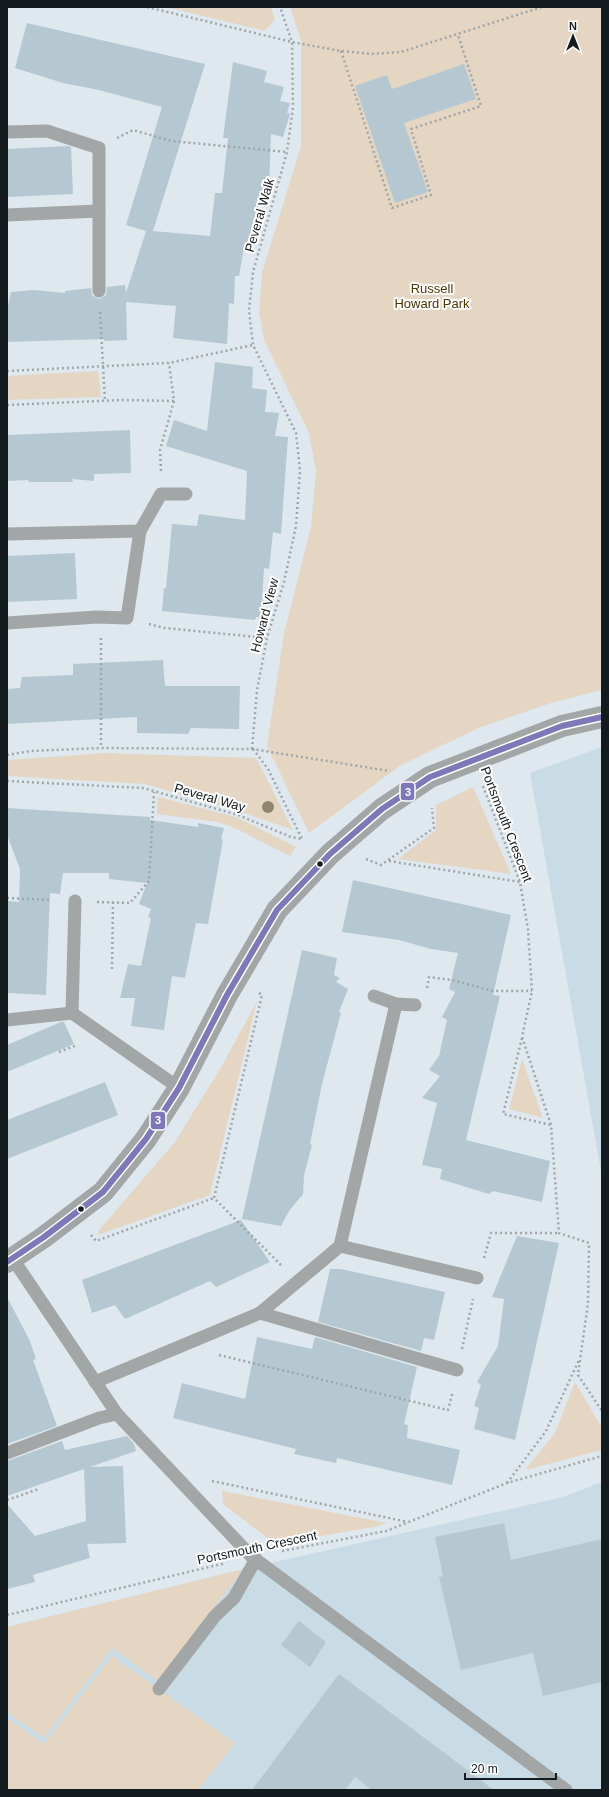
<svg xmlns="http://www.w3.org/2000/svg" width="609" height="1797" font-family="Helvetica,sans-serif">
	<rect width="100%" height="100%" fill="#dee8ee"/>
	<!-- built -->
	<g fill="#c9dce6">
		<polygon points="602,747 602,1177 530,773"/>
		<polygon points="602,1482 602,1790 7,1790 7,1627 244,1569 563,1497"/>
	</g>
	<!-- green -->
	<g fill="#e4d6c3">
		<polygon points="166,7 271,7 275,19 265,31"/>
		<polygon points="290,7 602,7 602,690 551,703 481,727 401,765 309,833 267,746 284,633 311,527 316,471 309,433 264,340 259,312 262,273 301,146 301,41"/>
		<polygon points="98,371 101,397 7,400 7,376"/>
		<polygon points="106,753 256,758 293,830 238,811 145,784 7,776 7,760"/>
		<polygon points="473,787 511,874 398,859 436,830 436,805"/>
		<polygon points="158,797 236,817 296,847 290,856 235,828 218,822 157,814"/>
		<polygon points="257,1001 210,1195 98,1235 99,1230 175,1142 223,1064"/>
		<polygon points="522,1059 543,1118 509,1109"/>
		<polygon points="575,1382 602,1428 602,1450 525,1470 555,1433"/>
		<polygon points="222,1491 387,1523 374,1527 275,1544 223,1504"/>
		<polygon points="244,1569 158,1681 112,1648 44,1738 7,1712 7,1627"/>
		<polygon points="112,1656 235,1743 198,1790 7,1790 7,1718 44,1744"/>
	</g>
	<!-- building -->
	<g fill="#b5c8d1">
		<polygon points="27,23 205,64 153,231 210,236 215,193 222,193 228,138 223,138 233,62 267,71 264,82 284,87 280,101 290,103 287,113 290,114 283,137 271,134 269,187 264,186 264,198 257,198 258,208 253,242 245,242 239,276 235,276 234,304 229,303 227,344 173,338 176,306 126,302 127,340 104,341 104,339 7,342 7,310 11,292 34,290 65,293 65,291 91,288 92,295 99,299 106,295 107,287 125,285 126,293 146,231 126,225 162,107 99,90 63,83 15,68"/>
		<polygon points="464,64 476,99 404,123 428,192 395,203 355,86 387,75 392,89"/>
		<polygon points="68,146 71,147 73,194 7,197 7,149"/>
		<polygon points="215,362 253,367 252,388 267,390 265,412 279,413 275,436 288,437 281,534 273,532 269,569 264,568 261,618 256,617 255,620 162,611 164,588 166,588 172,524 197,526 199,514 245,520 247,471 166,446 174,420 207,431"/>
		<polygon points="130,430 131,473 94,474 94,481 72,479 73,482 29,482 28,480 7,481 7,435"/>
		<polygon points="75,553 77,599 7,602 7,556"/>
		<polygon points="163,660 165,686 240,686 239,729 191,728 188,734 137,733 137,717 7,724 7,689 20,688 22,677 73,675 73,664"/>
		<polygon points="7,808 150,817 150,820 198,827 198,823 224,828 221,839 223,840 208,924 196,923 185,978 172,976 164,1030 131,1026 135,998 120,998 128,964 141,966 151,918 148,917 151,909 139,904 147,883 109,879 109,873 63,873 60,894 50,893 46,995 7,993 7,901 19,902 20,869 7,835"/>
		<polygon points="353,880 511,915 493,995 500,996 466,1140 550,1161 542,1202 493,1191 489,1194 440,1179 442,1169 422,1165 437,1103 422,1098 440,1076 429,1070 439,1056 447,1020 442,1017 455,992 449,989 458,953 431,949 399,940 342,932"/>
		<polygon points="302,950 337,958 334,975 340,978 336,982 348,989 339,1012 341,1013 322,1084 310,1144 312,1145 304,1175 303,1194 289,1211 281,1226 242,1219"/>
		<polygon points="61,1022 64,1022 74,1044 7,1072 7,1045"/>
		<polygon points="105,1082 118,1115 7,1159 7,1120"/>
		<polygon points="241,1220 270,1262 216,1287 210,1281 125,1319 115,1305 92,1313 82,1280"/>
		<polygon points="517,1236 559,1243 515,1440 474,1429 479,1408 474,1406 481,1385 477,1382 498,1346 504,1299 492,1297"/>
		<polygon points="330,1269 341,1269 445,1292 434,1340 424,1338 421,1351 318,1322"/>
		<polygon points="7,1297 30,1341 36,1359 33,1360 57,1426 7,1444"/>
		<polygon points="257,1337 312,1349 315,1337 417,1367 404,1424 408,1425 407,1438 460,1450 452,1485 337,1458 336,1463 294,1454 296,1449 173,1418 182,1383 245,1399"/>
		<polygon points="127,1436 134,1444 136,1451 90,1467 123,1466 126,1543 87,1544 90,1558 33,1575 35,1582 7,1589 7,1504 35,1536 86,1521 84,1469 7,1496 7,1461 62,1441 65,1450"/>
		<polygon points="504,1523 511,1560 602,1539 602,1682 543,1696 533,1653 461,1670 439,1577 443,1576 435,1537"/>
		<polygon points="299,1621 326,1642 310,1667 281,1645"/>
		<polygon points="339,1674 494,1790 372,1790 355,1777 345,1790 252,1790"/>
	</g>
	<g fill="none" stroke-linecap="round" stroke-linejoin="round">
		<!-- path -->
		<g stroke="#a0a5a8" stroke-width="2.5" stroke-dasharray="2 3" stroke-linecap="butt">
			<polyline points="147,7 292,42 341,51 372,54 401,52 542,7"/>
			<polyline points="341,51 392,208 431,195 411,129 481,106 458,35"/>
			<polyline points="117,138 133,130 171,141 287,152"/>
			<polyline points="100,312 105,401"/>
			<polyline points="7,371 169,363 253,345"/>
			<polyline points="7,405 121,400 174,401 169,363"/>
			<polyline points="161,471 160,450 174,401"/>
			<polyline points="149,624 165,628 267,638"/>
			<polyline points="101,638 101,748"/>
			<polyline points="252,749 257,690 267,638 284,582 296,526 300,471 296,433 253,345 249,311 253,272 287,152 293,107 292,42 280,7"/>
			<polyline points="253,749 268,769 302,839"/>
			<polyline points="7,755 31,751 101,748 252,749 390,771"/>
			<polyline points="7,781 143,788 238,815 291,837 302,839"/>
			<polyline points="483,786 520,882 528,930 532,991 522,1037 551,1125 559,1233 589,1243 588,1303 578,1375 602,1411"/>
			<polyline points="366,859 381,865 434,828 432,808"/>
			<polyline points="389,861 520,882"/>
			<polyline points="7,898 52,900"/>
			<polyline points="97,902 130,903 149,881 154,792"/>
			<polyline points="112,969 113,902"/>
			<polyline points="427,988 429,977 452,980 493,991 532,991"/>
			<polyline points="259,993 262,995 214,1198 281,1265"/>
			<polyline points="522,1038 503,1114 551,1125"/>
			<polyline points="59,1052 77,1045"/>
			<polyline points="91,1235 96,1241 214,1198"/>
			<polyline points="484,1258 491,1233 559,1233"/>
			<polyline points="462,1349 473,1299"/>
			<polyline points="219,1355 448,1410 453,1391"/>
			<polyline points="212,1481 408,1522"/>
			<polyline points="507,1483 546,1431 579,1360"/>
			<polyline points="7,1500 39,1489"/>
			<polyline points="282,1551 386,1531 507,1483 602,1456"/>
			<polyline points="7,1615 226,1563"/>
		</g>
		<!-- service -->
		<g stroke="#a2a6a7" stroke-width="13">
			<polyline points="7,132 47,131 99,148 99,291"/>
			<polyline points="7,215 99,211"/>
			<polyline points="7,534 140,531"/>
			<polyline points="7,623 97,617 127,618 140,531 161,494 186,494"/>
			<polyline points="374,996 396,1004 415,1005"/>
			<polyline points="72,1013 75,901"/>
			<polyline points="7,1020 72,1013 179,1088"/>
			<polyline points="340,1246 477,1278"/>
			<polyline points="13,1259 117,1414 251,1556 566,1790"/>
			<polyline points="260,1313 457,1370"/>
			<polyline points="95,1382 260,1313 340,1246 396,1004"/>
			<polyline points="7,1453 99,1418 117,1414"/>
			<polyline points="159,1689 215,1616 234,1598 256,1559"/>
		</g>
		<!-- minor -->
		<polyline stroke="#a2a6a7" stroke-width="22" points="7,1262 44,1237 103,1192 146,1139 179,1088 227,995 277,910 330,854 382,809 430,777 562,726 602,717"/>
		<defs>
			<polyline id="bus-1" points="7,1262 44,1237 103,1192 146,1139 179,1088 227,995 277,910 330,854 382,809 430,777 562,726 602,717"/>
		</defs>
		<!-- bus-1 casing -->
		<use href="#bus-1" stroke="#fff" stroke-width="9"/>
		<!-- bus-1 -->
		<use href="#bus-1" stroke="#7e78b8" stroke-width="6"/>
	</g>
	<!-- trees -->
	<circle fill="#90856e" cx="268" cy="807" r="6"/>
	<!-- markers -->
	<g fill="#141b1e" stroke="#fff" stroke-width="1.5">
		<circle cx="320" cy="864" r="3.5"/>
		<circle cx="81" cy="1209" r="3.5"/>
	</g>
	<g text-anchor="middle" stroke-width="4" stroke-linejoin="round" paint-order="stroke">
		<!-- street labels -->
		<g font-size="13" fill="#141b1e" stroke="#fff">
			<text transform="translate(259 215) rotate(-74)" y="5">Peveral Walk</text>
			<text transform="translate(264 615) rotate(-75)" y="5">Howard View</text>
			<text transform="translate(210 797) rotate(16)" y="5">Peveral Way</text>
			<text transform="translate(507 824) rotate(69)" y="5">Portsmouth Crescent</text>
			<text transform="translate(257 1547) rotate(-12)" y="5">Portsmouth Crescent</text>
		</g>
		<!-- park labels -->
		<g font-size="13" fill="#513405" stroke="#fff">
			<text x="432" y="293">Russell<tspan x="432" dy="15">Howard Park</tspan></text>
		</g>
	</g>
	<g stroke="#fff" stroke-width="1.5">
		<rect x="400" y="782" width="15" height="19" rx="4" fill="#7e78b8"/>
		<rect x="150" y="1111" width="16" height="19" rx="4" fill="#7e78b8"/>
	</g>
	<g font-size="11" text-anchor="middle" font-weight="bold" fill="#fff">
		<text x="408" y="796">3</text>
		<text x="158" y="1124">3</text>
	</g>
	<!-- border -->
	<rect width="609" height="1797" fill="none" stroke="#141b1e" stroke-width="16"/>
	<!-- north arrow -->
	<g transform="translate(573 36)" stroke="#ffffff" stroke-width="3" paint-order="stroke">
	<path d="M0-3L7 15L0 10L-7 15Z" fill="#141b1e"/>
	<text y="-6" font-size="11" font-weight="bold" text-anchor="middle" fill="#141b1e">N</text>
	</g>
	<!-- scale -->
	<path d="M465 1773v6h91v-6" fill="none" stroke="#141b1e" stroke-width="2"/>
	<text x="471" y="1773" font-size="12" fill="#141b1e" stroke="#ffffff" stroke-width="3" paint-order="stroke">20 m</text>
</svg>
